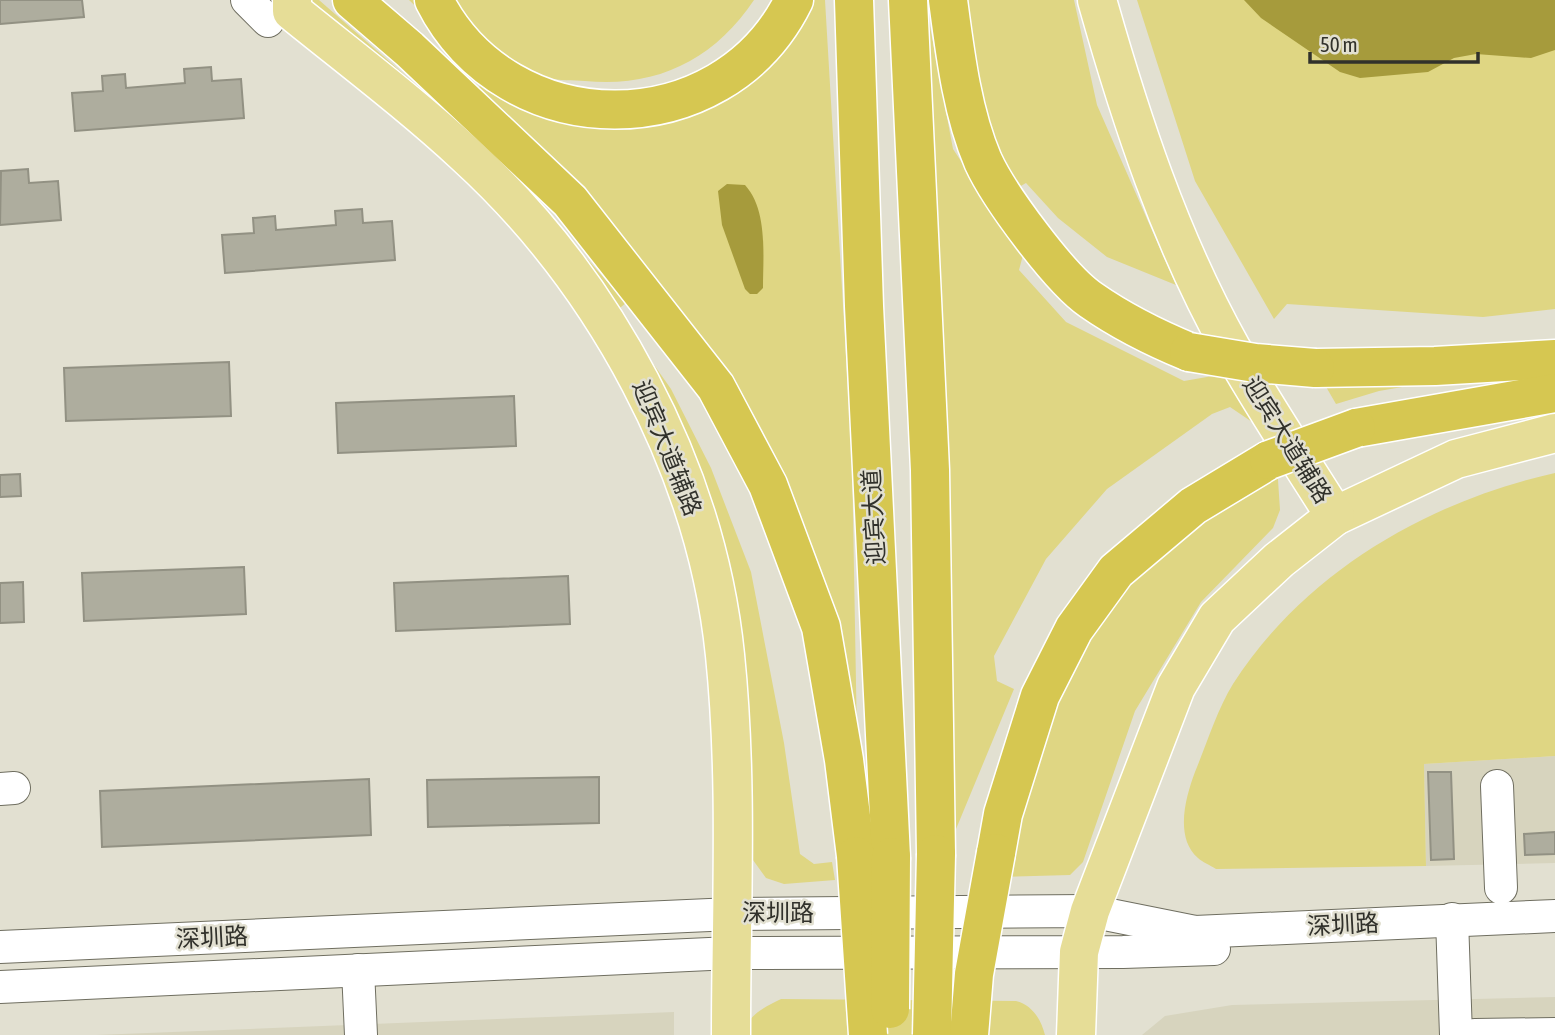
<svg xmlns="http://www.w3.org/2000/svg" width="1555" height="1035" font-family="'Asap Condensed','Noto Sans SC',sans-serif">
	<rect width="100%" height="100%" fill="#e2e0d1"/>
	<!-- built -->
	<g fill="#d7d4be">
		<polygon points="1555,756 1555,863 1426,866 1424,764"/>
		<polygon points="1555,997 1555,1035 1142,1035 1165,1016 1232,1005"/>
		<polygon points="674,1012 674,1035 96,1035"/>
	</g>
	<!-- green -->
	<g fill="#dfd683">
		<polygon points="301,0 319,0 495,154 626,303 616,311 671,389 711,468 751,572 784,743 800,854 814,864 832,862 835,880 784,884 766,878 745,849 735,645 648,372"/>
		<path d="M 409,0 L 754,0 C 714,60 656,88 585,81 C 573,80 559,81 548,78 C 533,73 518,63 505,56 L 488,75 Z"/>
		<polygon points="803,0 825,0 852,458 858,795 788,502 473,89 486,84 699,104"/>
		<polygon points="925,0 953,149 1023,255 1019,270 1066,322 1184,381 1224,374 1258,426 1230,407 1212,414 1107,489 1046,559 994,656 997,681 1014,689 949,846"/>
		<polygon points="955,0 1074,0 1097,105 1176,285 1107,257 1058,218 1026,183 1012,191 985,142"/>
		<polygon points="1137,0 1555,0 1555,309 1483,317 1287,304 1274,319 1195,181"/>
		<polygon points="1524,366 1379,391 1336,404 1318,373"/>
		<polygon points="1277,465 1280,510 1273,528 1201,602 1135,711 1083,862 1070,875 998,877 1072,644 1124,574"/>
		<path d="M 1555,473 L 1555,756 L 1424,764 L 1426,866 L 1216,869 C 1210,865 1202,862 1198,858 C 1174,837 1186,796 1195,772 C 1207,743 1217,710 1233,684 C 1304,573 1428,501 1555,473 Z"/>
		<path d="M 781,999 L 1016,1001 C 1032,1005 1041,1019 1045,1035 L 742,1035 C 748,1015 763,1008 781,999 Z"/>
	</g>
	<!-- water -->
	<g fill="#a69b3c">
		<polygon points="1244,0 1555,0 1555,50 1531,58 1476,54 1454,58 1428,72 1360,78 1340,72 1261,18"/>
		<path d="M 727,184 L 745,185 C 768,210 763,256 763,288 L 757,294 L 750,294 L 745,289 L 722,225 L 718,191 Z"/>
	</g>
	<!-- building -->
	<g fill="#aead9e" stroke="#929183" stroke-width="2">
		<polygon points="0,0 82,0 84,17 0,24"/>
		<polygon points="211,67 212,81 241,79 244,118 75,131 72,93 103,91 102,76 125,74 126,88 185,83 184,69"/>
		<polygon points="28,169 29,183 58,181 61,220 0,225 1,171"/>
		<polygon points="362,209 363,223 392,221 395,260 225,273 222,235 254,233 253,218 275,216 276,230 336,225 335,211"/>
		<polygon points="229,362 231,416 66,421 64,368"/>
		<polygon points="514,396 516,446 338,453 336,403"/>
		<polygon points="20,474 21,496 0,497 0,475"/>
		<polygon points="244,567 246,614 84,621 82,573"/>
		<polygon points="568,576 570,624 396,631 394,583"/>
		<polygon points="23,582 24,622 0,623 0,583"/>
		<polygon points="1428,772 1451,772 1454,859 1431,860"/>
		<polygon points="599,777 599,823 428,827 427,780"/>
		<polygon points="369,779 371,835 102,847 100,791"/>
		<polygon points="1555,832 1555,854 1525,855 1524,834"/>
	</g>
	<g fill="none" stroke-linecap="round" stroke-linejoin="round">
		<defs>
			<g id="minor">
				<polyline points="247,0 268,21"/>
				<polyline points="1497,786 1501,888"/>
				<polyline points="0,789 14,788"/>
				<polyline points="1452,919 1456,1035"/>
				<polyline points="0,947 732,914 1090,911 1195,932 1555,916"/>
				<polyline points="358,970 361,1035"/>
				<polyline points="0,987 731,953 1123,952 1214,949"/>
				<polyline points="1475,1035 1555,1034"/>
			</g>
			<g id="major">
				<path d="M 292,0 L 292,11 C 350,58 411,104 466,155 C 604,281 706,468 725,655 C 738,782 731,908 731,1035"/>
				<polyline points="1335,516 1456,459 1555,433"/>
				<path d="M 1076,1035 L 1079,952 L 1090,911 L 1176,687 L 1217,618 L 1279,560 L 1335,516 C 1300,460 1263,405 1231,348 C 1170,239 1131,120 1097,0"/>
			</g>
			<g id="highway">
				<polyline points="352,0 409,49 570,201 716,387 768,485 821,627 844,760 856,856"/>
				<path d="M 434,0 C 507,145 722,147 794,0"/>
				<polyline points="854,0 864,306 891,857"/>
				<polyline points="908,0 930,470 936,854"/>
				<path d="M 948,0 C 955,53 962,112 983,161 C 999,196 1060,279 1091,300 C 1121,321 1155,338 1189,352"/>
				<polyline points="1315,368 1435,366 1555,359"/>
				<polyline points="1356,428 1555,393"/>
				<polyline points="996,853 1003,814 1040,696 1074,629 1116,571 1193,506 1269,460"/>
			</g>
		</defs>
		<!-- minor casing -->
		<use href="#minor" stroke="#6f6e60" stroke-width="34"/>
		<!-- major casing -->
		<use href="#major" stroke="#fff" stroke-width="41"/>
		<!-- highway casing -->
		<use href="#highway" stroke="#fff" stroke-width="41"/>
		<!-- minor -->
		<use href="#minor" stroke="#fff" stroke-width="32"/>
		<!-- major -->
		<use href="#major" stroke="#e6dd97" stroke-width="38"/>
		<!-- highway -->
		<use href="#highway" stroke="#d6c751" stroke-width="38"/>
		<defs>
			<g id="highway-bridge">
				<polyline points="1189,352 1255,363 1315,368"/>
				<polyline points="1269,460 1356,428"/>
				<polyline points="856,856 868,1035"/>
				<polyline points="890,1009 891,857"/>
				<polyline points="932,1035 936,854"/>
				<polyline points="969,1035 974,974 996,853"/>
			</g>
		</defs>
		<!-- highway-bridge casing -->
		<use href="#highway-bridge" stroke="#fff" stroke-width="41" stroke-linecap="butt"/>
		<!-- highway-bridge -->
		<use href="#highway-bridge" stroke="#d6c751" stroke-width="38"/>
	</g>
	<g text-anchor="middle" stroke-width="5" stroke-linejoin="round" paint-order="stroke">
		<!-- street labels -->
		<g font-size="24" fill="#31312b" stroke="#e2e0d1">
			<text transform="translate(1287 440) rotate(58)" y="8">迎宾大道辅路</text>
			<text transform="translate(667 448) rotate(68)" y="8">迎宾大道辅路</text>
			<text transform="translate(874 517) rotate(-93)" y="8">迎宾大道</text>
			<text x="778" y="921">深圳路</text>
			<text transform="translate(1343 925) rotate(-3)" y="8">深圳路</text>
			<text transform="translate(212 938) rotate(-3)" y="8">深圳路</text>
		</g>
	</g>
	<!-- scale -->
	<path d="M1310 52v10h168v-10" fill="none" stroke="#31312b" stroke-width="3.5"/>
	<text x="1320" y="52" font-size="21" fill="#31312b" stroke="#e2e0d1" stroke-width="5" paint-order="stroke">50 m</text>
</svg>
